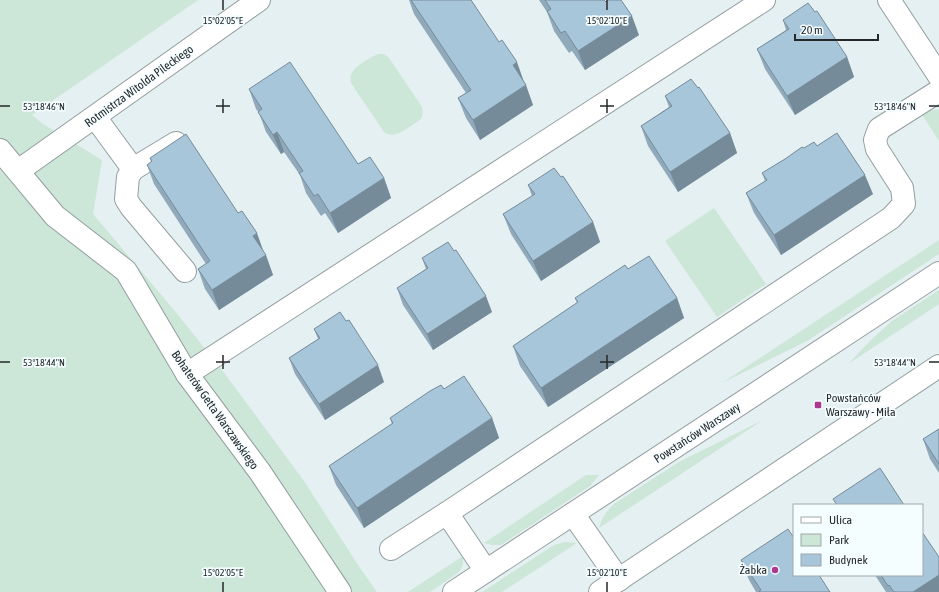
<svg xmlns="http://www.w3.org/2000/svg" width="939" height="592" font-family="'Asap Condensed',sans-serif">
	<rect width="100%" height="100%" fill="#e5f0f2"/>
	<!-- green -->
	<g fill="#cce6d7">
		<polygon points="0,0 198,0 32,115 43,124 102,160 93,214 174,310 219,366 304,481 358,565 377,592 0,592"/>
		<path d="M 379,54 L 384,54 L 389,58 L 422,107 C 423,111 423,115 421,119 C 411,125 395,141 384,132 L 351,83 C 350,79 350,76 352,73 C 355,66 372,56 379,54 Z"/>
		<polygon points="928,110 939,110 939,141 921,113"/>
		<polygon points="714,208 766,284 717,317 665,241"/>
		<polygon points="939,240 939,254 807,341 722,383"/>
		<polygon points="939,290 939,304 848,364 871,340 892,321"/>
		<path d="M 763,420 L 599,528 C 602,517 606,512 614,504 L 679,462 Z"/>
		<polygon points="586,475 599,475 590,486 501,545 492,545 484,543"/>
		<polygon points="565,542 577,543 502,592 482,592 554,545"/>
		<polygon points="463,556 463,565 459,572 430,592 408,592"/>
	</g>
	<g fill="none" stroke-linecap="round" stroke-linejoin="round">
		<defs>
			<g id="minor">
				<polyline points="889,0 939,76"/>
				<polyline points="95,117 133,169"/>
				<polyline points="176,143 133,169 128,177 126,199 131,207 185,271"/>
				<polyline points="0,150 55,216 126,271 187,374 260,472 340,592"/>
				<polyline points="18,171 259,0"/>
				<polyline points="187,374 764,0"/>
				<polyline points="447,513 486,571"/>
				<polyline points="573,514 619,580"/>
				<polyline points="391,549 447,513 891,218 904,204 902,188 877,149 875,140 879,129 939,91"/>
				<polyline points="454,592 939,273"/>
				<polyline points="600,592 939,366"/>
			</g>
		</defs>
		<!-- minor casing -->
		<use href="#minor" stroke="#949ea0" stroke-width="24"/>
		<!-- minor -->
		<use href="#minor" stroke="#fff" stroke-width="22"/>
	</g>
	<!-- wall -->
	<g fill="#90aabb">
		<polygon points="409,0 471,0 524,82 533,105 480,140 466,118 458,98 466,93 414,14"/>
		<polygon points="539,0 604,0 639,35 585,70 572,51 569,53 554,31 547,12"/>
		<polygon points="815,12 847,57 854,77 795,115 765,69 757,49 786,30 783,20"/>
		<polygon points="698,88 730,133 737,153 678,192 648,146 641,126 669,107 665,96"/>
		<polygon points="249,89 358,164 384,178 391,198 338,233 325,213 321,216 306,193 300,175 284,152 281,154 266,132 259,113 256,109"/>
		<polygon points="817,146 873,194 781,255 754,213 746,193 765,181 762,173 804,148"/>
		<polygon points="150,158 263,251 273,275 219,310 205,289 198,269 206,264 154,184 147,165 151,162"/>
		<polygon points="561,177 593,222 600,242 541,281 511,234 503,214 532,196 528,185"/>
		<polygon points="422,258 492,312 433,350 403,305 397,288 426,269"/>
		<polygon points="628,269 677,298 684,318 548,407 520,366 513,346 577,303 575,298"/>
		<polygon points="314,329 384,382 325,420 295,374 289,358 318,339"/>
		<polygon points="444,389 492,418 499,438 364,528 336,485 329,466 392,424 390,418"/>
		<polygon points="939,429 939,473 930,459 923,439"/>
		<polygon points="741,560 830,592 756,592 749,580"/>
		<polygon points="875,575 922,575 939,592 886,592"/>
	</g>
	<!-- shaded-wall -->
	<g fill="#768b99">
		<polygon points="632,16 639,35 585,70 578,51"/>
		<polygon points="847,57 854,77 795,115 787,96"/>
		<polygon points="517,62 524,82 513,65"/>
		<polygon points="526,85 533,105 480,140 473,120"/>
		<polygon points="277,132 284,152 281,154 273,135"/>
		<polygon points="730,133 737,153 678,192 670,172"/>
		<polygon points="865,175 873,194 781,255 774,235"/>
		<polygon points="384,178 391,198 338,233 330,213"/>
		<polygon points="593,222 600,242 541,281 533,261"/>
		<polygon points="257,233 264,253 253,236"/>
		<polygon points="266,255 273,275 219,310 212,290"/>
		<polygon points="486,296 492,312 433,350 427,334"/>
		<polygon points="677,298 684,318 548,407 541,388"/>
		<polygon points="378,365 384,382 325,420 319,404"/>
		<polygon points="492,418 499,438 364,528 357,508"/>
		<polygon points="939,575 939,592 913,592"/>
	</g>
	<!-- building -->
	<g fill="#a8c6da" stroke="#768b99">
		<polygon points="411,0 471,0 499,42 502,40 517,62 513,65 526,85 473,120 458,98 471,90"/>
		<polygon points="545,0 604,0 606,2 608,0 621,0 632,16 578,51 565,31 561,33 547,11 551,9"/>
		<polygon points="808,3 815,12 817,11 847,57 787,96 757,49 789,29 783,20"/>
		<polygon points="290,62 358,164 370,157 384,178 330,213 318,194 314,196 299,173 303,171 277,132 273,135 258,112 262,109 249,89"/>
		<polygon points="691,79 698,88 699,87 730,133 670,172 641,126 672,106 665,96"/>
		<polygon points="837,133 865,175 774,235 746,193 767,180 762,173 785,159 802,147 804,148 814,142 817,146"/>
		<polygon points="186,134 238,213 242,211 257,233 253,236 266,255 212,290 198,269 210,261 147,165 152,161 150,158"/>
		<polygon points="554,168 561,177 563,176 593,222 533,261 503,214 535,194 528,185"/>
		<polygon points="448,242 454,251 456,250 486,296 427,334 397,288 428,268 422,258"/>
		<polygon points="649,256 677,298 541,388 513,346 578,302 575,298 625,265 628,269"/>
		<polygon points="340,312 346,321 349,320 378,365 319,404 289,358 320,338 314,329"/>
		<polygon points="464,376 492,418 357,508 329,466 393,423 390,418 430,391 441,385 444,389"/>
		<polygon points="939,429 939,464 923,439"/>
		<polygon points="880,468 904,505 837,505 833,499"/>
		<polygon points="788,529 794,538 794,575 819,575 830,592 760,592 759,591 761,590 741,560"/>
		<polygon points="922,532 939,557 939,575 913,592 894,592 889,585 888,586 881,575 922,575"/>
	</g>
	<!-- ticks -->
	<path fill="none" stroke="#252829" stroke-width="1.5" d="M 223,0 L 223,10M 607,0 L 607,10M 223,99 L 223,113M 607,99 L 607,113M 0,106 L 10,106M 216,106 L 230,106M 600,106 L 614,106M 929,106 L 939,106M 223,355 L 223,369M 607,355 L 607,369M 0,362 L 10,362M 216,362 L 230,362M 600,362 L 614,362M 929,362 L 939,362M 223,582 L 223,592M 607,582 L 607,592"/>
	<!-- markers -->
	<g fill="#ac3890" stroke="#f4fdff" stroke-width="1.5">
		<rect x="814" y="401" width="8" height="8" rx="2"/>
		<circle cx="775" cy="570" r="4"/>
	</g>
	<g text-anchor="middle" stroke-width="3.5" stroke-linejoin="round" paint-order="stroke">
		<!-- street labels -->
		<g font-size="12" fill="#252829" stroke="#f4fdff">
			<text transform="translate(139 86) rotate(-36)" y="4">Rotmistrza Witolda Pileckiego</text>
			<text transform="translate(215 410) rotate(55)" y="4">Bohaterów Getta Warszawskiego</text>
			<text transform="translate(697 433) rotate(-33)" y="4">Powstańców Warszawy</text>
		</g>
		<!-- poi labels -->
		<g font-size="12" fill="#252829" stroke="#f4fdff" text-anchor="start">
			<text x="826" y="402">Powstańców<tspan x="826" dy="14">Warszawy - Miła</tspan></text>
			<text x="767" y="574" text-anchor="end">Żabka</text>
		</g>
	</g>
	<g font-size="10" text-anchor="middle" fill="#252829" stroke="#f4fdff" stroke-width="3.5" stroke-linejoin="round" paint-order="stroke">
		<text x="223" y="24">15°02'05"E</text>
		<text x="607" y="24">15°02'10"E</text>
		<text x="44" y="110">53°18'46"N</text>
		<text x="895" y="110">53°18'46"N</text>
		<text x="44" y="366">53°18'44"N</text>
		<text x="895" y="366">53°18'44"N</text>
		<text x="223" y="576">15°02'05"E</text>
		<text x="607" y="576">15°02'10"E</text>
	</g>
	<!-- legend -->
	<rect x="793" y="504" width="130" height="72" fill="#f4fdff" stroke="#a1a8a9"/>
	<rect x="801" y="517" width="20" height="6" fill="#ffffff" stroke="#a1a8a9"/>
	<text x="829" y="524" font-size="12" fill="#252829">Ulica</text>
	<rect x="801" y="534" width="20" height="12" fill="#cce6d7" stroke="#a1a8a9"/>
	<text x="829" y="544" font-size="12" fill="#252829">Park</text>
	<rect x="801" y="554" width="20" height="12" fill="#a8c6da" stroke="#a1a8a9"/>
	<text x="829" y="564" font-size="12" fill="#252829">Budynek</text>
	<!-- scale -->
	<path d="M795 34v6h83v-6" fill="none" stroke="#252829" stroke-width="2"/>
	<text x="801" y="34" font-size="12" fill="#252829" stroke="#f4fdff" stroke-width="3" paint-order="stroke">20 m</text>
</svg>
